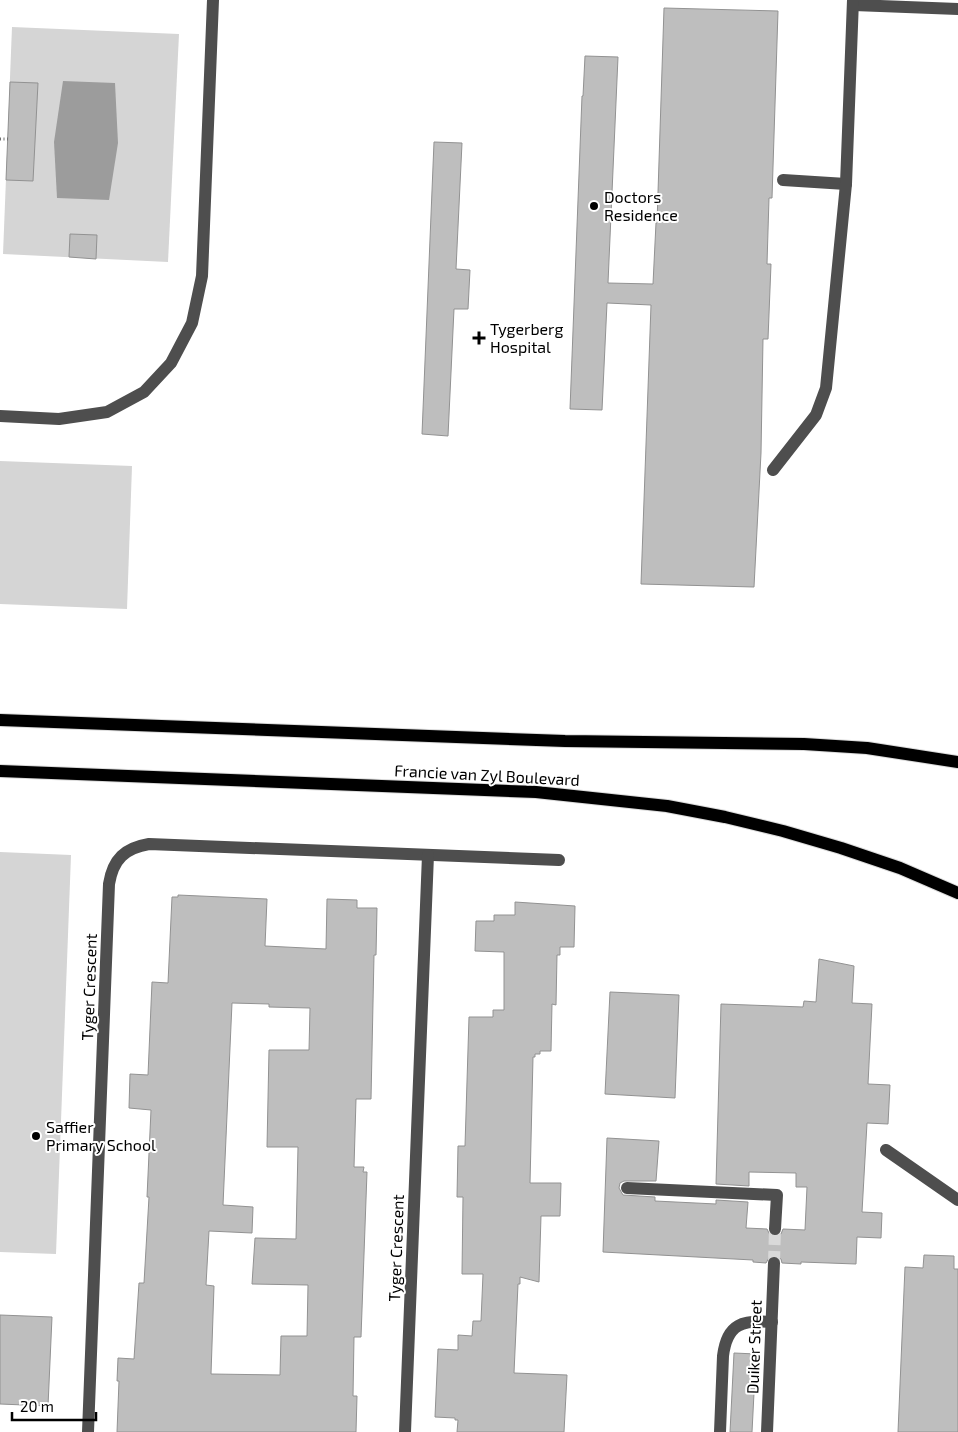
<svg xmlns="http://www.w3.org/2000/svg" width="958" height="1432" font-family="'Exo 2',sans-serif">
	<rect width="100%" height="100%" fill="#fff"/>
	<!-- green -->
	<g fill="#d5d5d5">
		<polygon points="12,27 179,34 168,262 3,254"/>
		<polygon points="0,461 132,466 127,609 0,604"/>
		<polygon points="0,852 71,855 56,1254 0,1252"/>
	</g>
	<!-- water -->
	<polygon fill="#9c9c9c" points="63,81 115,83 118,143 109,200 57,198 54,142"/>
	<!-- building -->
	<g fill="#bebebe" stroke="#929292" fill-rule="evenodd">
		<polygon points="664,8 778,11 772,198 769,198 767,264 771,264 768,339 763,339 761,453 754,587 641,584 651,305 607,303 602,410 570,409 582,96 583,96 585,56 618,57 608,283 653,284 656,223 657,223"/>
		<polygon points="10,82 38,83 33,181 6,180"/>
		<polygon points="434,142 462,143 456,269 470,270 468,309 454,309 448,436 422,434"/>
		<polygon points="70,234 97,235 96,259 69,257"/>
		<path d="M 178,895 L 267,899 L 265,946 L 326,949 L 327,899 L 357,900 L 357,908 L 377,908 L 376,955 L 374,955 L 371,1099 L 356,1099 L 354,1167 L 364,1167 L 363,1172 L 367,1172 L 361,1337 L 354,1337 L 353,1396 L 357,1396 L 356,1432 L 117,1432 L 119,1381 L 117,1381 L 118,1358 L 134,1359 L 139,1283 L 144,1283 L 149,1197 L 147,1197 L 151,1110 L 129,1108 L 130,1074 L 148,1075 L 152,982 L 168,983 L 172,897 L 178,897 ZM 232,1003 L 269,1004 L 269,1007 L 310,1008 L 309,1050 L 269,1050 L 267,1147 L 298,1147 L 296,1239 L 255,1238 L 252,1284 L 308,1285 L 307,1336 L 281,1336 L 280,1375 L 211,1374 L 214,1286 L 206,1285 L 209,1231 L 252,1233 L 253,1207 L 223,1205 Z"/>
		<polygon points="515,902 575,906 574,947 560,947 560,955 557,955 556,1005 552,1004 551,1051 540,1051 540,1054 535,1054 535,1057 533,1057 530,1183 561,1183 560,1216 541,1216 539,1282 520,1277 520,1284 518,1284 514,1373 567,1375 564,1432 457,1432 458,1420 455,1420 455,1418 435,1417 438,1349 458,1350 458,1335 472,1336 473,1321 481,1321 483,1274 462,1274 463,1197 457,1197 458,1146 465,1146 469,1017 493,1017 493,1010 504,1010 504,952 475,951 476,921 494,921 494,915 515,915"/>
		<polygon points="819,959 854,966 852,1003 872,1004 868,1084 890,1085 888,1124 867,1123 862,1212 882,1213 881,1238 857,1237 856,1264 801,1262 801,1264 782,1263 781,1259 775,1255 770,1256 766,1263 753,1262 753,1260 603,1252 607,1138 659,1141 656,1181 624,1181 620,1183 619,1188 623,1195 655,1197 655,1201 716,1204 716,1200 748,1202 746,1228 767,1229 770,1235 775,1237 781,1234 783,1229 805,1230 807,1187 796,1187 796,1173 749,1172 749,1186 716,1184 721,1004 803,1007 804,1001 816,1002"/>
		<polygon points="610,992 679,995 675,1098 605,1094"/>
		<polygon points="924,1255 954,1256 954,1269 958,1269 958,1432 898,1432 905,1267 923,1268"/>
		<polygon points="0,1315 52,1317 48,1406 0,1404"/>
		<polygon points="734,1353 756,1354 752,1432 730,1432"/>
	</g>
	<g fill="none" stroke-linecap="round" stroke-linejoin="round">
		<!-- minor-tunnel -->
		<polyline stroke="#d9d9d9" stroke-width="12" stroke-dasharray="12 6" stroke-linecap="butt" points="774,1263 775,1229"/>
		<defs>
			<g id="major">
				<polyline points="0,720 565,741 804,744 867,748 958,762"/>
				<polyline points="0,771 536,792 667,806 725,817 783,831 841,848 900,868 958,893"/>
			</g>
		</defs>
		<!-- major casing -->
		<use href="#major" stroke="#dbdbdb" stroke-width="14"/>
		<!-- path -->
		<polyline stroke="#707070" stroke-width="3" stroke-dasharray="1 2.5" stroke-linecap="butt" points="0,139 8,139"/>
		<!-- minor -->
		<g stroke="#4e4e4e" stroke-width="12">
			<polyline points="854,5 958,9"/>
			<polyline points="783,180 846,184"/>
			<polyline points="0,416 59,419 107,412 144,392 171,363 192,323 202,276 213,0"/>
			<polyline points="773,470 816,415 826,388 846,184 853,0"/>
			<polyline points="886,1150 958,1200"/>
			<polyline points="627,1188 777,1195 775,1229"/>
			<path d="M 88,1432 L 109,884 C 113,859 125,848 149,844 L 559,860"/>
			<polyline points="405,1432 428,855"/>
			<path d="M 720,1432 L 723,1356 C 727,1323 743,1320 772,1322"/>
			<polyline points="767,1432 774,1263"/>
		</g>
		<!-- major -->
		<use href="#major" stroke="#000" stroke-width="12"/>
	</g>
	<!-- markers -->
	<g fill="#000" stroke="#fff" stroke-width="2">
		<circle cx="594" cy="206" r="5"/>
		<path d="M476.5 330.5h5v5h5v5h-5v5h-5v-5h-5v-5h5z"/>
		<circle cx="36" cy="1136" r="5"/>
	</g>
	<g text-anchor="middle" stroke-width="4" stroke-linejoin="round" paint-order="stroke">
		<!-- poi labels -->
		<g font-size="16" fill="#000" stroke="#fff" text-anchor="start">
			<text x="604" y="203">Doctors<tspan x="604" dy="18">Residence</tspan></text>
			<text x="490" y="335">Tygerberg<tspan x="490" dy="18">Hospital</tspan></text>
			<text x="46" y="1133">Saffier<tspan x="46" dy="18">Primary School</tspan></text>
		</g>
		<!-- street labels -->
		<g font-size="16" fill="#000" stroke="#fff">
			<text transform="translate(487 775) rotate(3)" y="6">Francie van Zyl Boulevard</text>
			<text transform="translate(89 987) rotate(-88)" y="6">Tyger Crescent</text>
			<text transform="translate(396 1248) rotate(-88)" y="6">Tyger Crescent</text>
			<text transform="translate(754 1347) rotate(-88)" y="6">Duiker Street</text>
		</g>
	</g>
	<!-- scale -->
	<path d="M12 1412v8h84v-8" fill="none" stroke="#000000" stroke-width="2.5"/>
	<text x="20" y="1412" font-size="15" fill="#000000" stroke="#ffffff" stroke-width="4" paint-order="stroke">20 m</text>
</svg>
